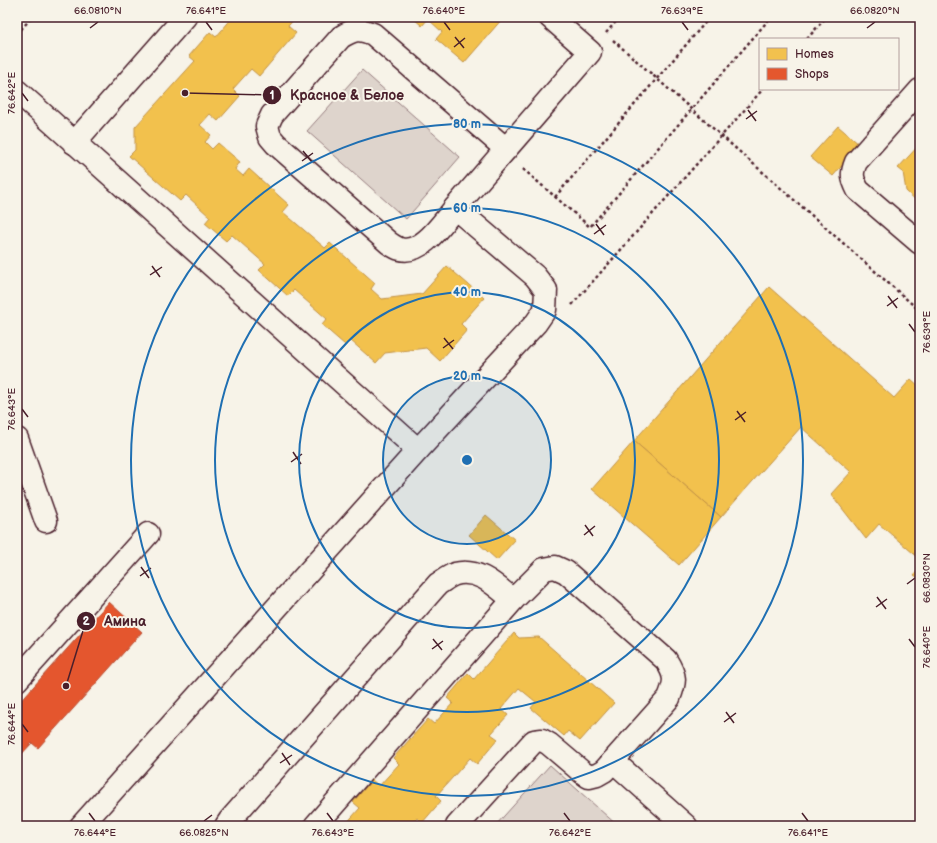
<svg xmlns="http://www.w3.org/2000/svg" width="937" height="843" font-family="'Balsamiq Sans',sans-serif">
	<rect width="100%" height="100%" fill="#f7f3e8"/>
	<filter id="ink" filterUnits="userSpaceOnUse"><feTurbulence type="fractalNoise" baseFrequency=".025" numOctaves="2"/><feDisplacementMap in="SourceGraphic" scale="8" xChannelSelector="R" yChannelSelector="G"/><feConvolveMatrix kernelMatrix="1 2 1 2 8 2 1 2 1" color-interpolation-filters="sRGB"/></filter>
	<g filter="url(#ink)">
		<!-- green -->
		<g fill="#ded4cc" stroke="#947a7c">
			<polygon points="362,70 460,157 406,219 307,131"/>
			<polygon points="550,765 618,826 495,826"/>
		</g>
		<!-- homes -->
		<g fill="#f2c14e" stroke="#c09044">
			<polygon points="233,17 296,17 288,26 296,33 259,76 251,69 233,89 240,96 218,121 210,114 200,125 211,135 205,142 212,149 218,143 240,162 235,169 243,176 249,169 289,205 283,212 325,248 330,243 375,283 371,289 382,299 422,294 447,266 484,298 461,324 467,330 440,361 426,348 385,353 376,363 350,340 345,345 322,325 327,319 294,290 288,296 259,270 265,264 232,235 226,241 205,223 210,217 186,195 180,201 129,156 135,150 135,127 195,61 189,56 210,32 216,37"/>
			<polygon points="412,17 502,17 503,18 464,63 436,39 442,32 428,19 422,26"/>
			<polygon points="838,126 860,145 833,176 810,157"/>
			<polygon points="920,144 920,204 906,191 903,172 898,168"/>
			<polygon points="769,287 894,398 911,379 920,387 920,559 879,524 866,539 831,494 851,472 801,427 721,517 634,441"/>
			<polygon points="634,441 721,517 679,565 592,489"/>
			<polygon points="486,515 515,540 497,560 469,535"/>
			<polygon points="920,568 920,579 914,575"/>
			<polygon points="514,633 519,638 539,637 614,703 580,741 568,731 564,736 531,708 536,702 519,688 501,709 508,715 491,734 498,739 477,764 470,758 436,796 441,801 422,823 417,818 410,826 344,826 360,808 353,802 372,780 379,786 399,764 393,758 428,719 434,724 453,703 447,698 468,673 474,679"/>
		</g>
		<!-- shops -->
		<polygon fill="#e4572e" stroke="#b6462d" points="109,602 142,632 38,748 32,743 17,759 17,705"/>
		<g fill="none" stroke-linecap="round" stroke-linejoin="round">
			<defs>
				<g id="minor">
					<path d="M 920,90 L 856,162 C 851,174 852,178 858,190 L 920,243"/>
					<polyline points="17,91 418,450"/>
					<polyline points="74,143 185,17"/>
					<polyline points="455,208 590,52 550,17"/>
					<polyline points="17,439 46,521"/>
					<polyline points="17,680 148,534"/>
					<polyline points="613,761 686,826"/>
					<path d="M 81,826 L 418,450 L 536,323 L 545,310 L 546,290 L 535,276 L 455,208 C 442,223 422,255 400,249 C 396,248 392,245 389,243 L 276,144 L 270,137 L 267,126 L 272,115 L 341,37 C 354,29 359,28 373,34 L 506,149"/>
					<path d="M 226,826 L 230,820 L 438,584 C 443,581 449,576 455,574 C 479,568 496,586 513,600"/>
					<path d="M 315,826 L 513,600 L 544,569 L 555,567 L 566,572 L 666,660 C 676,676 676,681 669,698 L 604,771 L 597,775 L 589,777 L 582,772 L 549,744 L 542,740 L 534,741 L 457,826"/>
				</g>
			</defs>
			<!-- minor casing -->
			<use href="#minor" stroke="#4a1f2b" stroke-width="25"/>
			<!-- path -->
			<g stroke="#4a1f2b" stroke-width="2.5" stroke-dasharray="3 3" stroke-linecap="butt">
				<polyline points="606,33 620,17"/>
				<polyline points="17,34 32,17"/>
				<polyline points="807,39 826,17"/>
				<polyline points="613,40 920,311"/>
				<polyline points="523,169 590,227 771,17"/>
				<polyline points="555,197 710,17"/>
				<polyline points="572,305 763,89"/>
			</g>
			<!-- minor -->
			<use href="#minor" stroke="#f7f3e8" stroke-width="22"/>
		</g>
	</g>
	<!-- ticks -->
	<path fill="none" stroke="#4a1f2b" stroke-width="1.5" d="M 206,22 L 212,30M 444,22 L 450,30M 682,22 L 688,30M 90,28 L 98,22M 867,28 L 875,22M 455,37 L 464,48M 454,47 L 465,38M 22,93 L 28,101M 748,110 L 756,121M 746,119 L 757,111M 303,151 L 312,162M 302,161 L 313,153M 596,224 L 604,235M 594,234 L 606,225M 152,266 L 160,277M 150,275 L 162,267M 888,296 L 897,308M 887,306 L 898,298M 909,324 L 915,332M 444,338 L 453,349M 443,348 L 454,340M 22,409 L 28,417M 737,411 L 745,422M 735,420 L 746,412M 293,452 L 301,464M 291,462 L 302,454M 585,525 L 593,536M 584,535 L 595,526M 141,567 L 149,578M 140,576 L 151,568M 907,584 L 915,578M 877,597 L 886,609M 876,607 L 887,599M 433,639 L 442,650M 909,639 L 915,647M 432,649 L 443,641M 726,712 L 734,723M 724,722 L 736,713M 22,724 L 28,732M 282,753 L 290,765M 280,763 L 292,755M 89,813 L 95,821M 327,813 L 333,821M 564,813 L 570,821M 802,813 L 808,821M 204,821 L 212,815"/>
	<!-- distance rings -->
	<circle cx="467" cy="460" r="84" fill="#1f6fb2" fill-opacity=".12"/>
	<g fill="none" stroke="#1f6fb2" stroke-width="2">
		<circle cx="467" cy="460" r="84"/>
		<circle cx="467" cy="460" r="168"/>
		<circle cx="467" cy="460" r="252"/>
		<circle cx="467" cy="460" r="336"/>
	</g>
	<circle cx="467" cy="460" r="6" fill="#1f6fb2" stroke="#f7f3e8" stroke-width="2"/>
	<g font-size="12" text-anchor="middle" font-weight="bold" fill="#1f6fb2" stroke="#f7f3e8" stroke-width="4" stroke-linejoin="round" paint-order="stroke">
		<text x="467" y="128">80 m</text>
		<text x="467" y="212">60 m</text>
		<text x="467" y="296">40 m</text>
		<text x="467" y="380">20 m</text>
	</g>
	<!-- callouts -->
	<path fill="none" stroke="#4a1f2b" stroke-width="1.5" d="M185 93L272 95M66 686L86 621"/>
	<g fill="#4a1f2b" stroke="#f7f3e8" stroke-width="1.5">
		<circle cx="185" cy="93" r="4"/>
		<circle cx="66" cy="686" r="4"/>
		<circle cx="272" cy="95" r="10"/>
		<circle cx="86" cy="621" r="10"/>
	</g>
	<g font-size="12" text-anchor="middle" font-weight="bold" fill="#fff">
		<text x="272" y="99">1</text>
		<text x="86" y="625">2</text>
	</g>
	<g font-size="14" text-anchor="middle" font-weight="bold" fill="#4a1f2b" stroke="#f7f3e8" stroke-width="4" stroke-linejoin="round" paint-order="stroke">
		<text x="347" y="100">Красное &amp; Белое</text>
		<text x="125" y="626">Амина</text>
	</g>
	<!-- margin -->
	<rect width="937" height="843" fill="none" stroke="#f7f3e8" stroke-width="44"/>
	<!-- legend -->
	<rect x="759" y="38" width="140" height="52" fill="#f7f3e8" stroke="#b29e9c"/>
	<rect x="767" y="48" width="20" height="12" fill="#f2c14e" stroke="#b29e9c"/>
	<text x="795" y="58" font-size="12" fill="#4a1f2b">Homes</text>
	<rect x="767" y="68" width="20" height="12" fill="#e4572e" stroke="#b29e9c"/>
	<text x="795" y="78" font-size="12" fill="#4a1f2b">Shops</text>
	<rect x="22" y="22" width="893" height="799" fill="none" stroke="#4a1f2b" stroke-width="1.5"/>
	<g font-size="10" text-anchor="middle" fill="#4a1f2b">
		<text x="98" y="14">66.0810°N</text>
		<text x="206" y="14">76.641°E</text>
		<text x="444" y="14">76.640°E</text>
		<text x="682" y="14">76.639°E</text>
		<text x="875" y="14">66.0820°N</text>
		<text transform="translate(11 93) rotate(-90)" y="4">76.642°E</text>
		<text transform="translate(926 332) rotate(-90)" y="4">76.639°E</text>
		<text transform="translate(11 409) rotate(-90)" y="4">76.643°E</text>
		<text transform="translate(926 578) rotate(-90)" y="4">66.0830°N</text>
		<text transform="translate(926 647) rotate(-90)" y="4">76.640°E</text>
		<text transform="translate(11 724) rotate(-90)" y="4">76.644°E</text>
		<text x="95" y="836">76.644°E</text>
		<text x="204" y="836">66.0825°N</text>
		<text x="333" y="836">76.643°E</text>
		<text x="570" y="836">76.642°E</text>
		<text x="808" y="836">76.641°E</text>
	</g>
</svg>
